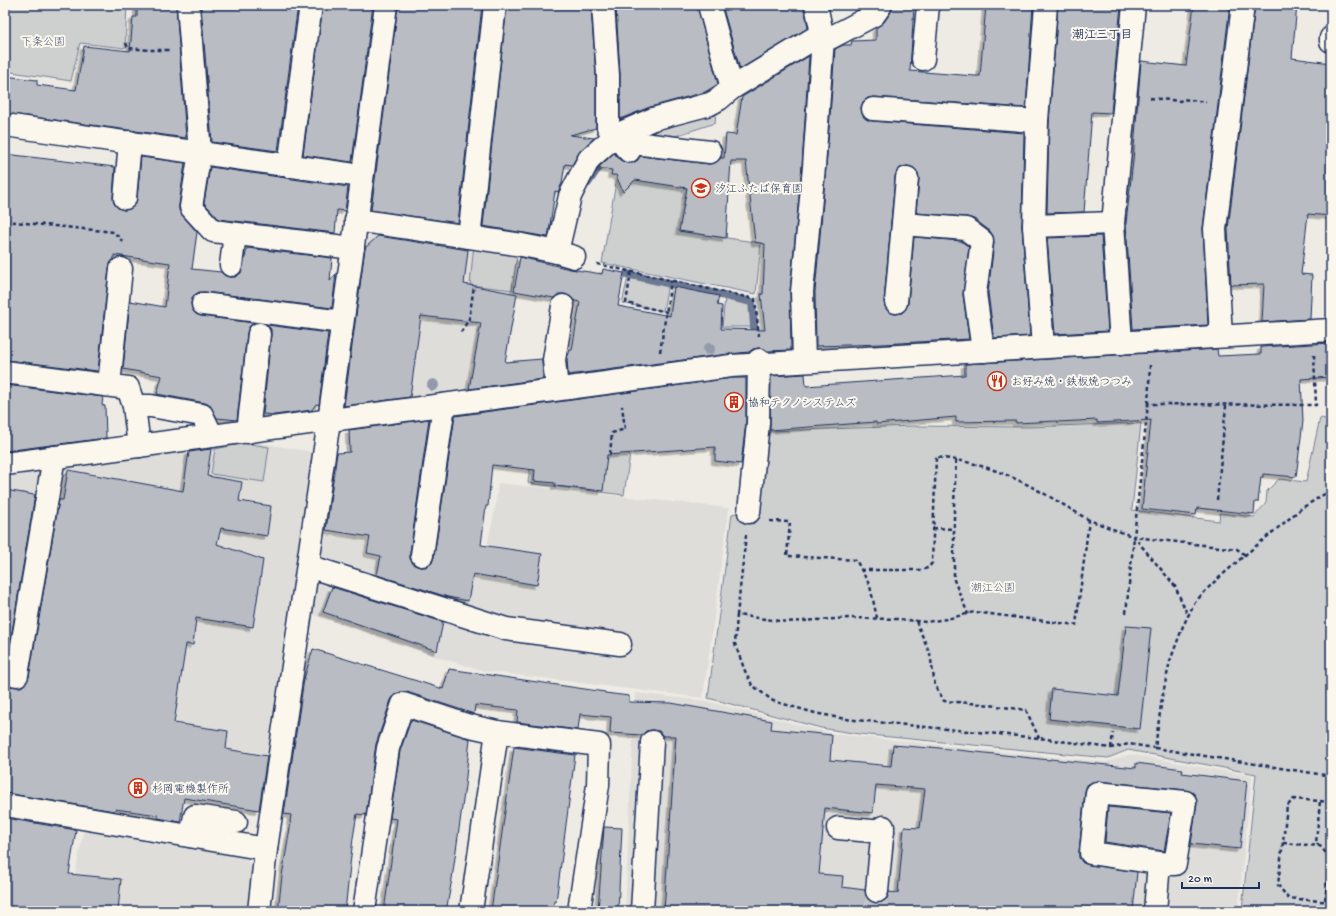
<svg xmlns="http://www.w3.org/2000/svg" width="1336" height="916" font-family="'Gochi Hand','Klee One',sans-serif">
	<defs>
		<filter id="shadow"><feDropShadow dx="-3.5" dy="3.5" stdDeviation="0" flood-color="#0004"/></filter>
	</defs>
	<rect width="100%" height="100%" fill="#eeebe4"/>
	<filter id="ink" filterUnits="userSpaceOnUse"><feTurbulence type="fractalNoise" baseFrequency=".025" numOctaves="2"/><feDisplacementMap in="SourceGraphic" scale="8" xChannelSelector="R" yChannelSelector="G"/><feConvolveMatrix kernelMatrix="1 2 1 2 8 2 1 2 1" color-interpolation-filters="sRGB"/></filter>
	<g filter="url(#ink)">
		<!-- built -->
		<g fill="#deddda">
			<polygon points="379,228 518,249 512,290 513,293 517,294 502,387 337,412 360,245"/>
			<polygon points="248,441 312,452 265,778 5,733 5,473"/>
			<polygon points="498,483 729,508 703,698 484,671 431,655 313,615 325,535 366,539 363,556 509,584 512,554 486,551 496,504"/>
			<polygon points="635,693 706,701 834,734 1106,762 1130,754 1252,776 1238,911 625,911"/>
			<polygon points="85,824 242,850 256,877 252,911 68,911"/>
		</g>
		<!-- green -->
		<g fill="#cecfcf" stroke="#747f96">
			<polygon points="5,5 127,5 125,48 80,43 71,81 5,71"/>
			<polygon points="716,112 715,123 654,143 635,141 662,129"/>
			<polygon points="617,176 687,188 680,231 761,243 756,294 602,263"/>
			<polygon points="474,243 518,249 512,290 470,285"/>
			<polygon points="367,250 363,337 354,406 341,408 361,254"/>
			<polygon points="628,277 668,285 663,311 622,303"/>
			<polygon points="725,297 750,303 752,327 722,327"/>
			<polygon points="626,390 630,454 624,495 528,483 534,428 620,422 616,393"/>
			<polygon points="1320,418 1331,420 1331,911 1254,911 1242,910 1256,774 1128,750 1108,758 859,734 821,728 708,698 732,514 756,509 762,434 769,431 913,426 1027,427 1141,423 1132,510 1219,521 1220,513 1254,517 1266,503 1267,491 1279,479 1306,482"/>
			<polygon points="245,443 269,447 264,482 211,474 215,449"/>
		</g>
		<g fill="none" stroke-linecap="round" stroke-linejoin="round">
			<!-- stream -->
			<g stroke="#6d7892" stroke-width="8">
				<polyline points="588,183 596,171 623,144"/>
				<polyline points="627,274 752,302 756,348 755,360"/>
			</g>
		</g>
		<!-- building -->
		<g fill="#b9bcc3" stroke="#1b2f5e" fill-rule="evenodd" filter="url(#shadow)">
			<polygon points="137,5 176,5 186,138 5,113 5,76 37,80 37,85 76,90 84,46 130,51 133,17 137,17"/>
			<polygon points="201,5 298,5 278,151 212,142"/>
			<polygon points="323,5 373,5 352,162 303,155"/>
			<polygon points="398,5 482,5 458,223 371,210"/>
			<polygon points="507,5 566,5 591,7 596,75 596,128 570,135 594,138 581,150 572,165 565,164 562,183 558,192 555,191 550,225 548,237 483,226"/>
			<polygon points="628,5 697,5 718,84 705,92 650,107 620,119 620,74 616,7"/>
			<polygon points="722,5 804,5 808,28 740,69"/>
			<polygon points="893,5 914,5 910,71 975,76 980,76 986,5 1033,5 1026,108 874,97 868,98 863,102 861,108 862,114 866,119 872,121 1024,133 1022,227 1030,336 994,338 988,293 994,243 993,236 990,231 974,219 967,217 916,213 919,179 918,173 914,168 908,166 901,167 897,171 895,177 884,301 885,307 889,312 895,314 902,313 906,309 908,303 914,237 961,241 969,247 963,295 969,339 882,344 816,346 815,292 826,168 835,49 843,45 851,45 852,41 876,40 876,28 884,22 891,12"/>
			<polygon points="1058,5 1121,5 1111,113 1092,112 1084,212 1047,213 1049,122"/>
			<polygon points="1194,5 1230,5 1203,228 1208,325 1133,329 1126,223 1133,161 1141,61 1186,66"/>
			<polygon points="1255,5 1297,5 1292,58 1331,63 1331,216 1308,214 1301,274 1312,275 1310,319 1262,322 1264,284 1231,285 1228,229"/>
			<polygon points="809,56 802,166 790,291 791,350 767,351 765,349 759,348 753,349 749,352 729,354 568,375 567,357 568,356 570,350 572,350 580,302 575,301 571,297 565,294 559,294 554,298 514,291 520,257 570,269 602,274 603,269 624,273 618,306 670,316 674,287 719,296 717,305 722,306 721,329 765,330 761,294 763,294 765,244 755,242 746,161 731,161 726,238 679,231 687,188 635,180 623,192 616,175 611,175 612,170 598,168 614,153 620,160 626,163 633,163 638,160 640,156 709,164 715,163 721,158 724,158 726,134 736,135 742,97"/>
			<polygon points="5,154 115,167 113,197 114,203 118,208 124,210 130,209 135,205 137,199 141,157 185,163 179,205 179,210 182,215 197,232 192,269 221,272 224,275 229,277 235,277 241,273 243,267 247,248 332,258 330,281 336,274 332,308 205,292 199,292 193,296 191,303 192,309 196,314 201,316 253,323 249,327 247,333 237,420 217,418 210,405 205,403 157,394 162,376 123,369 130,301 165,307 170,263 114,255 114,259 111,262 109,268 98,371 5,360"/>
			<polygon points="210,167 348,187 345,211 337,210 335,233 219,219 204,203"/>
			<polygon points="378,236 468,250 464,284 517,294 505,362 542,359 543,379 469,389 481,323 421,316 410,397 344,406 365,248"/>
			<polygon points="1101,236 1108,331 1055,334 1047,238"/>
			<polygon points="267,325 328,333 319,405 316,404 312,410 275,415 263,414 271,335 271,329"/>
			<polygon points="1331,343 1331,377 1301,379 1303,421 1296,477 1263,474 1263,477 1261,477 1258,502 1255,502 1254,514 1197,508 1196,515 1142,509 1151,420 1097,423 1097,420 1057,422 1057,421 1016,423 1016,421 956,422 956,417 876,424 876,422 770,430 771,376 805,374 806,386 965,375 965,364 1217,349 1218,356 1261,354 1261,347"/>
			<polygon points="732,378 746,378 746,422 741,464 715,461 715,447 607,455 603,491 555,486 555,483 534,481 535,470 492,465 488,506 486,506 481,545 542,554 537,585 473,574 468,601 448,597 377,575 381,556 367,553 370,537 326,530 337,453 350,452 349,430 429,419 410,553 410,559 414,565 420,567 426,567 432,563 434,557 455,416"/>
			<polygon points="5,385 103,397 102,405 105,406 106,438 5,451"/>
			<polygon points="211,449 207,476 242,482 239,501 271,506 267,536 221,528 217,544 263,560 253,627 196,618 193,645 186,644 174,723 228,731 226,749 267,756 259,810 184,798 180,822 158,818 158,815 115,809 114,811 5,793 5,686 21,687 26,683 29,677 59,500 63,500 68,470 183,491 189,452"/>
			<polygon points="5,490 35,495 7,661 5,661"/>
			<polygon points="332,587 443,622 437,651 323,612"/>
			<polygon points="1126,626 1151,628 1140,729 1049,719 1052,689 1118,696"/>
			<path d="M 313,649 L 443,689 L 449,669 L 605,692 L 605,693 L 629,696 L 629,702 L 671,703 L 772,721 L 771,729 L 832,735 L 830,760 L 891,766 L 893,745 L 930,748 L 930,747 L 1050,760 L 1050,759 L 1136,768 L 1136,763 L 1183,769 L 1182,773 L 1247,781 L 1240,849 L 1191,844 L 1197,804 L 1196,797 L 1192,792 L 1186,790 L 1098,781 L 1092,782 L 1087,785 L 1085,791 L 1079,852 L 1079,858 L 1083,863 L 1089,865 L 1137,872 L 1133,911 L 664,911 L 676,736 L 663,736 L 659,731 L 652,730 L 646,731 L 642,735 L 610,733 L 611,717 L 580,714 L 578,730 L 517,722 L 518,710 L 475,705 L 474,714 L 407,692 L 401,692 L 395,694 L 391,700 L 376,744 L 366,815 L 357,814 L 353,838 L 345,911 L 331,911 L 308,908 L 308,911 L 278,911 L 282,876 L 291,822 L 290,822 L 291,815 L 284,814 L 304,679 ZM 876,785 L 925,789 L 920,828 L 904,827 L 898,893 L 889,892 L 887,899 L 882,902 L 876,903 L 869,901 L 866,896 L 865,890 L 842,887 L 843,876 L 819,874 L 825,808 L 873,813 Z"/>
			<polygon points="411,720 470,739 465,786 452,879 447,906 446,906 445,911 384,911 397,819 390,818 400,751"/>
			<polygon points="514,747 575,755 556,902 554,901 553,911 491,911"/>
			<polygon points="1108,807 1171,813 1164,851 1105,842"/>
			<polygon points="5,818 76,830 69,874 121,879 118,911 5,911"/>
			<polygon points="604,827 622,828 618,911 598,911"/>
		</g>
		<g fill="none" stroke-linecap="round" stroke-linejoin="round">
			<!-- minor-tunnel -->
			<polyline stroke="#c4c5c9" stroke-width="22" stroke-dasharray="22 11" stroke-linecap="butt" points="875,911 877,891"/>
			<defs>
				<g id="minor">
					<polyline points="188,5 200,152 191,207 213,231 353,248"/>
					<polyline points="603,5 608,75 608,127 616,135"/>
					<polyline points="709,5 732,88"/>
					<polyline points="1331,41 1331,38"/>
					<polyline points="923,59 928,5"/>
					<polyline points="873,109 1037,121"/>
					<polyline points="5,125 362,176"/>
					<polyline points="629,151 625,147 634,143 710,152"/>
					<polyline points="289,166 311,5"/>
					<polyline points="125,198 130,142"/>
					<polyline points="356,220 522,245 557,252 574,257"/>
					<polyline points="903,224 966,229 982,241 975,293 983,351"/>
					<polyline points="1034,226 1113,223"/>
					<polyline points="469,237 495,5"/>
					<polyline points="557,252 570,196 589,159 616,135 653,119 710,104 719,99 732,88 813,39 830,38 874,15 881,5"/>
					<polyline points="231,265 235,234"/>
					<polyline points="896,302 907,178"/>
					<polyline points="203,304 342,322"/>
					<polyline points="1221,336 1215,229 1243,5"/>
					<polyline points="1121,343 1113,223 1134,5"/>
					<polyline points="1043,347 1034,226 1037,121 1046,5"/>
					<polyline points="804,360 802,292 814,167 823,38 816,5"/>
					<polyline points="5,372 128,388 134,406 139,446"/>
					<polyline points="109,385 121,269"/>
					<polyline points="557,389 554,360 563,306"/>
					<polyline points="134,406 151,406 202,415 212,436"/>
					<polyline points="248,432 259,334"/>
					<polyline points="5,464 731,366 1331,330"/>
					<polyline points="749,512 758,423 759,360"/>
					<polyline points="422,555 444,405"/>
					<polyline points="308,566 506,629 620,644"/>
					<polyline points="5,673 17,675 54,457"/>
					<polygon points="1097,793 1185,802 1175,864 1159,863 1091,853"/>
					<polyline points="5,805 266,849"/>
					<polyline points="838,828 883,832"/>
					<polyline points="191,836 195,816 236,822"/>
					<polyline points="877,891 883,827"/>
					<polyline points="259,911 266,849 329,421 386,5"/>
					<polyline points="364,911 388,748 403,704 466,725 497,732 599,745 598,785 579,911"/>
					<polyline points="471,911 497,732"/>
					<polyline points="642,911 652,742"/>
					<polyline points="1155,911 1159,863"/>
				</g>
			</defs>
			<!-- minor casing -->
			<use href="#minor" stroke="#1b2f5e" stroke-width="25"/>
			<!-- path -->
			<g stroke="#1b2f5e" stroke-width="2.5" stroke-dasharray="4 3" stroke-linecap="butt">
				<polyline points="126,43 128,48 149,50 169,50"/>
				<polyline points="1150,98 1180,101 1183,99 1206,102"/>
				<polyline points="5,221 114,232 123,242 123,245"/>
				<polyline points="597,264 755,299 759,336"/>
				<polyline points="631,272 626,303 667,312"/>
				<polyline points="461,332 469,319 474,286"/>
				<polyline points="660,352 671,281"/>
				<polyline points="1148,404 1150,365"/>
				<polyline points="610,454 612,433 625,429 622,406"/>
				<polyline points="956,460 954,505 954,580 968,614"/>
				<polyline points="1331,490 1302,508 1245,555 1212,584 1195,602 1183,626 1170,661 1162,698 1155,748 1331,776"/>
				<polyline points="1217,500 1226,406"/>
				<polyline points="770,521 790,522 787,556 856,560 870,586 877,618"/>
				<polyline points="933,528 954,529"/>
				<polyline points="746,535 737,615 787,622 849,618 898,619 926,622 947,619 974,612 1076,625 1089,520 1134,537 1175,586 1188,616"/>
				<polyline points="1245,555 1237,549 1134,537 1148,404 1316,405 1314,355"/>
				<path d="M 861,570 L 920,570 L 928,568 L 932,563 L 936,457 C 951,459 966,461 981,466 C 1020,477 1055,500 1089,520"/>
				<polyline points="1126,613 1134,537"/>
				<polyline points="737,615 735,644 745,671 752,685 773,701 815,713 845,719 1039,738 1111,748 1129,744 1155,748"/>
				<polyline points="916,621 930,654 935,685 944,701 982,704 1026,710 1039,738"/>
				<polyline points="1111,748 1113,733"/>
				<polyline points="1331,802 1294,799 1287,806 1278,885 1288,898 1331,902"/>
				<polyline points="1283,843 1320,846 1330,858 1325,901"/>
				<polyline points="1320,846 1316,843 1320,801"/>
			</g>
			<!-- minor -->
			<use href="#minor" stroke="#fbf7ec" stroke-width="22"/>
		</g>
		<!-- trees -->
		<g fill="#939aaa">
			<circle cx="709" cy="349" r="6"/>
			<circle cx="433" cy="385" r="6"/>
		</g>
	</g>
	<!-- icons -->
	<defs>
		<symbol id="school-ring" viewBox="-11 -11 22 22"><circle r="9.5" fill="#fbf7ec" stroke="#c8321e" stroke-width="1.5"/><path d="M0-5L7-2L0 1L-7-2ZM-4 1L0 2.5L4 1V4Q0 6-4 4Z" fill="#c8321e"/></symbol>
		<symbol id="restaurant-ring" viewBox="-11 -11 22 22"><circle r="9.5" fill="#fbf7ec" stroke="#c8321e" stroke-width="1.5"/><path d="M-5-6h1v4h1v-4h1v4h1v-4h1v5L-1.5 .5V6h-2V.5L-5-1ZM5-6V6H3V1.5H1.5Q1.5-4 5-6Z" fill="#c8321e"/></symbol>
		<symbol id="building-ring" viewBox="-11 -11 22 22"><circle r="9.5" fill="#fbf7ec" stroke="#c8321e" stroke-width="1.5"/><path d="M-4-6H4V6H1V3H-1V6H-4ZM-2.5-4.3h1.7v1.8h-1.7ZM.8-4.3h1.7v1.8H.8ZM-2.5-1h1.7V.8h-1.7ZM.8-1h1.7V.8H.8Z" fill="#c8321e"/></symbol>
	</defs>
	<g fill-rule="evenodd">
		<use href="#school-ring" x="690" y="177" width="22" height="22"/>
		<use href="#restaurant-ring" x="986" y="370" width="22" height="22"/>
		<use href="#building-ring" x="723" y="391" width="22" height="22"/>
		<use href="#building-ring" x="127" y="777" width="22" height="22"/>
	</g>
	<g text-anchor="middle" stroke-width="4" stroke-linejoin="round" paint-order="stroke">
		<!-- park labels -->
		<g font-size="11" fill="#48577a" stroke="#fbf7ec">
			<text x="43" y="45">下条公園</text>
			<text x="993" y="591">潮江公園</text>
		</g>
		<!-- poi labels -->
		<g font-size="11" fill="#1b2f5e" stroke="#fbf7ec" text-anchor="start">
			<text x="715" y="192">汐江ふたば保育園</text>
			<text x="1011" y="385">お好み焼・鉄板焼つつみ</text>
			<text x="748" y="406">協和テクノシステムズ</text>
			<text x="152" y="792">杉岡電機製作所</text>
		</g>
		<!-- neighbourhood labels -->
		<g font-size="12" font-weight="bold" fill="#1b2f5e" stroke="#fbf7ec">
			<text x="1102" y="38">潮江三丁目</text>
		</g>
	</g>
	<!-- margin -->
	<rect width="1336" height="916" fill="none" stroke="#fbf7ec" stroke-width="20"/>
	<rect x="10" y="10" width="1316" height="896" fill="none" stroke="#1b2f5e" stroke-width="1.5" filter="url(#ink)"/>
	<!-- scale -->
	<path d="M1182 882v6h77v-6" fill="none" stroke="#1b2f5e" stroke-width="2"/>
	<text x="1188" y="882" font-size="12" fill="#1b2f5e" stroke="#fbf7ec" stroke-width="3" paint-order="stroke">20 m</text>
</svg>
